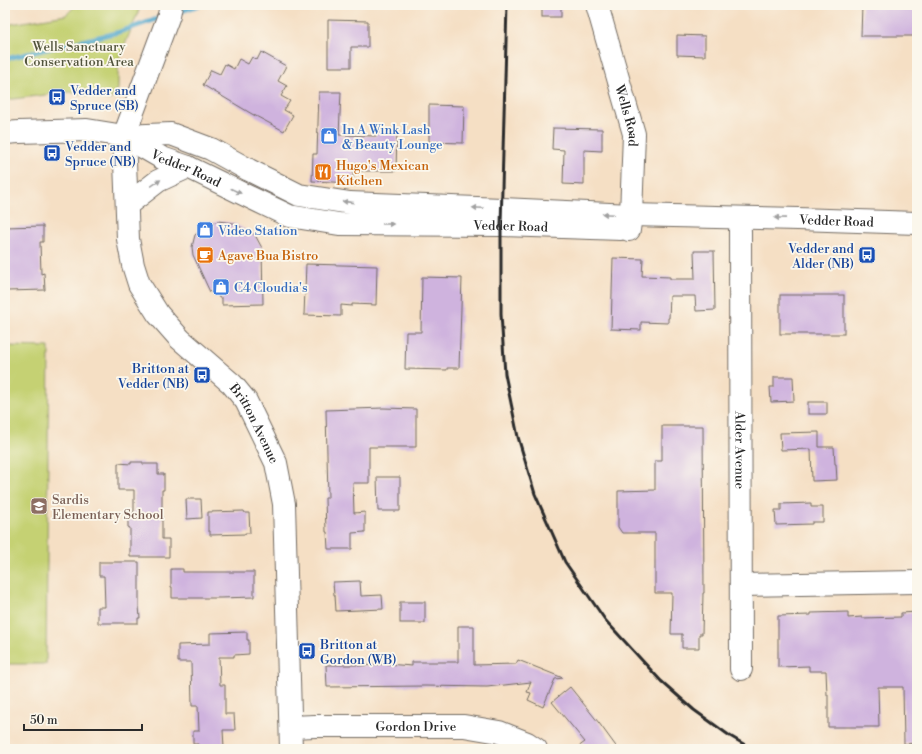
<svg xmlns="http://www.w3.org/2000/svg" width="922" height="754" font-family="'Libre Bodoni',serif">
	<rect width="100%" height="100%" fill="#fbf7ec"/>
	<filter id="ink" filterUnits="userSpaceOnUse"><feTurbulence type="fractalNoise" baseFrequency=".025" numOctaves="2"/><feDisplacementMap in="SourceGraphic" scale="8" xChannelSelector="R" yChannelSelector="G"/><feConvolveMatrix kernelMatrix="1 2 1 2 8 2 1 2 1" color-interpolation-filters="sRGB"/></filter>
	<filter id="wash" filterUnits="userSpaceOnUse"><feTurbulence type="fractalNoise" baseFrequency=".012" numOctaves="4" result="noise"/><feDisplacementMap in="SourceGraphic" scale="16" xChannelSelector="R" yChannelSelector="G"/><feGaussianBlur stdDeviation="0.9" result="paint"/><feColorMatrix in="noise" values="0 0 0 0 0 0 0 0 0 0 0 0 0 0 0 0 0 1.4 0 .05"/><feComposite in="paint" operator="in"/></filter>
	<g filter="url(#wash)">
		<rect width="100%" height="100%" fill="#f5dfc4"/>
		<!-- green -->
		<g fill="#c5d173" stroke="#787e4f">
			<polygon points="76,5 141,5 118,62 118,89 110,100 69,92 5,100 5,25 66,15"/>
			<polygon points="5,346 49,347 46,664 5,664"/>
		</g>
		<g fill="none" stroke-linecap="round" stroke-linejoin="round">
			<!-- stream -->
			<g stroke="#50a7cc" stroke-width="4.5">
				<polyline points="176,13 200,5"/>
				<polyline points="5,59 119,32 160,18"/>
			</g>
		</g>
		<g id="blocks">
			<!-- building -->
			<g fill="#cfb3de">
				<rect x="542" y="5" width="19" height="12"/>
				<polygon points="862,5 917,5 917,36 861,36"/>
				<polygon points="328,20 368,21 368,47 351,47 351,67 328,67"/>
				<polygon points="677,35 705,36 705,56 677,55"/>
				<polygon points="261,52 286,66 278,81 287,86 281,96 290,101 284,110 293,115 284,131 252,114 203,85 211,70 220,74 225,64 234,69 239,59 248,64 252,57 257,60"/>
				<polygon points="319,92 341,92 339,135 376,136 376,130 397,131 396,171 353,171 353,183 312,181 313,154 317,154"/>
				<polygon points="429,105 464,106 463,143 429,142"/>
				<polygon points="553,128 602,129 602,151 584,150 584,185 563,184 564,150 552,149"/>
				<polygon points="218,221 233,223 255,235 262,248 263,304 222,305 222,298 219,298 218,291 210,292 193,255 192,247 195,235 205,226"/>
				<polygon points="43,226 43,242 40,242 41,274 44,273 45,290 7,291 5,227"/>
				<polygon points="694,251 714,251 715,310 696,311 695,296 670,296 669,318 668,318 668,323 641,322 641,330 611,329 613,258 643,259 642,276 670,277 670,279 695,279"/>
				<polygon points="306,264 377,266 376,305 352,304 352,306 341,305 341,316 304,315"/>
				<polygon points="422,277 462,278 459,368 447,368 447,370 405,369 406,332 421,332"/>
				<rect x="780" y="295" width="64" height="39"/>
				<polygon points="774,377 793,377 794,401 771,402 770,387 774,387"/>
				<rect x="808" y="402" width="19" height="12"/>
				<polygon points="383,408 416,409 416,447 369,447 369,483 353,483 354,513 365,512 365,532 352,533 352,549 328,549 327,532 326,532 325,498 328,498 326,410"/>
				<polygon points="662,426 703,426 704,593 703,593 702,634 699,634 699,648 682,648 682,634 671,634 672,593 655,593 655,533 622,533 618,527 618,491 655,490 655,461 662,461"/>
				<polygon points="819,432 819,447 834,447 835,464 836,464 837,480 812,481 811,449 781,450 780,433"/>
				<polygon points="131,462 143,462 143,464 158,464 158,474 164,474 164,490 162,490 162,539 169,539 169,557 130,557 130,528 128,527 128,519 134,511 134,490 118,490 118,463 131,464"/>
				<polygon points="377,477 400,477 400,511 378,511"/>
				<polygon points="186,499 201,499 202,518 187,519"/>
				<polygon points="811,503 811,507 823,507 823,522 812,522 812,524 776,525 775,510 781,510 781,504"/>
				<polygon points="244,511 245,513 249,513 250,533 245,533 245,534 210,535 210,531 208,531 208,512"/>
				<polygon points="99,562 139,562 139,606 140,618 138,618 138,623 98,623 98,607 105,607 104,576 99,576"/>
				<polygon points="171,569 183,569 183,572 254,572 254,597 220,598 172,598 172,587 171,587"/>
				<polygon points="360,581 361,596 382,595 383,609 336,611 335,595 334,595 333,582"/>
				<rect x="400" y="602" width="25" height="21"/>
				<polygon points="848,612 848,618 862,617 862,618 901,617 901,613 917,612 917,743 904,744 903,687 878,687 879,727 828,727 828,695 827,695 826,671 809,671 809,666 778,667 778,616 811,615 811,613"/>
				<polygon points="458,626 474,626 474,665 516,664 518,660 563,678 555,679 543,707 528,700 531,693 527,692 531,682 487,687 425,686 327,687 326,665 358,665 358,666 387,664 412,666 412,662 458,662"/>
				<polygon points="247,632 247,640 249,640 249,654 234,655 234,657 219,657 220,685 225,685 225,714 234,714 235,730 223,730 224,748 198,749 198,744 193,744 193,731 199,731 198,706 192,706 191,662 178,662 178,645 210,644 210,633"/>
				<polygon points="570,687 599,723 618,749 575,749 585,742 552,702"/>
			</g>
		</g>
	</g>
	<g filter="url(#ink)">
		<use href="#blocks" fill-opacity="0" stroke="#726a61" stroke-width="1"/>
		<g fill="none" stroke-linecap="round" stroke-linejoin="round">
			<defs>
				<g id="minor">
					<path id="s1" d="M 171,5 L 169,15 L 124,136 L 128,239 L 133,265 L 139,284 L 158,314 L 180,339 L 232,384 L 246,401 L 276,463 L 284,504 L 291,749"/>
					<path id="s2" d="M 597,5 L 634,134 L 631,215 L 629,230"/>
					<path id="s3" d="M 740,231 L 741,669"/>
					<polyline points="741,585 917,582"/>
					<path id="s4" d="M 291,727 L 315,726 L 464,726 L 499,732 L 527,743 L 536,749"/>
				</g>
				<g id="major">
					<path id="s5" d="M 5,133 L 19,132 L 87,130 L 124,136 L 171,134 L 211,149 L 249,170 L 299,195 L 350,203 L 502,209 L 631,215 L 798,219 L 917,223"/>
					<path id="s6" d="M 124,136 L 162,158 L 188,167 L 243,194 L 289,216 L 339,224 L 501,225 L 621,229"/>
					<polyline points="127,205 158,181 188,167"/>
				</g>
			</defs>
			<!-- minor casing -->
			<use href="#minor" stroke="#726a61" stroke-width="24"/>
			<!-- major casing -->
			<use href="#major" stroke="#726a61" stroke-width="24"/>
			<!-- minor -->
			<use href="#minor" stroke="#fff" stroke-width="22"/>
			<!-- major -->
			<use href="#major" stroke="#fff" stroke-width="22"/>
			<!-- rail -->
			<polyline stroke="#2b2b2b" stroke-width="3" points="507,5 501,225 501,314 505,374 518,437 535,494 565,562 606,621 661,681 694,710 730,736 752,749"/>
		</g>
		<!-- one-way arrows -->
		<defs><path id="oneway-solid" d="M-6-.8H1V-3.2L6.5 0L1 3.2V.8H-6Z"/></defs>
		<g fill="#a0a0a0">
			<use href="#oneway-solid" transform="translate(156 183) rotate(-34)"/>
			<use href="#oneway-solid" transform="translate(236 191) rotate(26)"/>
			<use href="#oneway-solid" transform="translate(348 202) rotate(-174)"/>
			<use href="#oneway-solid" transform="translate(478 208) rotate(-178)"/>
			<use href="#oneway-solid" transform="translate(608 214) rotate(-177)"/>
			<use href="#oneway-solid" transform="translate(780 218) rotate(-179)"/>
			<use href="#oneway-solid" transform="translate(388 224)"/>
		</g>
	</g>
	<!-- icons -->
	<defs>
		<symbol id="bus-square" viewBox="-11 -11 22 22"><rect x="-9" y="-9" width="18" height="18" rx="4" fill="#1a4fb4" stroke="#fbf7ec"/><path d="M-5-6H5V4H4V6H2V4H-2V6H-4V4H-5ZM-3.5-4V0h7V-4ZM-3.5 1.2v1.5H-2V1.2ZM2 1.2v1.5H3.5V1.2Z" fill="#fff"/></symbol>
		<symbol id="shop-square" viewBox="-11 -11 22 22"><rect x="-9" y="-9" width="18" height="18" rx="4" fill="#3f7fe0" stroke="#fbf7ec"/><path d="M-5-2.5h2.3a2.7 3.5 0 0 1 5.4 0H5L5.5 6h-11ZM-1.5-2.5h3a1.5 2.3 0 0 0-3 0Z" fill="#fff"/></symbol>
		<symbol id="restaurant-square" viewBox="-11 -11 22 22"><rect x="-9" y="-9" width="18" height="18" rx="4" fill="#e8710a" stroke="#fbf7ec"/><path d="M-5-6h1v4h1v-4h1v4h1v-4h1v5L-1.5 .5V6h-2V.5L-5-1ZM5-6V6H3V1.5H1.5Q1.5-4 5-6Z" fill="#fff"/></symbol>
		<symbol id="cafe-square" viewBox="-11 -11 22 22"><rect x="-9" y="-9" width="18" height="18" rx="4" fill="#e8710a" stroke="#fbf7ec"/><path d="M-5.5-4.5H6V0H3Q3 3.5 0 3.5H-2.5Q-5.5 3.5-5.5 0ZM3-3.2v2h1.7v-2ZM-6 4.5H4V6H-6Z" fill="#fff"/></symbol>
		<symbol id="school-square" viewBox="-11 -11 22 22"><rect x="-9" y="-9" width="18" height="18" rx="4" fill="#8d6e63" stroke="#fbf7ec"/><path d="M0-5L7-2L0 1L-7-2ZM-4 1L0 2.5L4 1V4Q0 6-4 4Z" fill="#fff"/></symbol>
	</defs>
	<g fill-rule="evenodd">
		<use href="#bus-square" x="47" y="87" width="20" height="20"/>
		<use href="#shop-square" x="319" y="126" width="20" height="20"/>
		<use href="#bus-square" x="42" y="143" width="20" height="20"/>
		<use href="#restaurant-square" x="313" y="162" width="20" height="20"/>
		<use href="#shop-square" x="195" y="220" width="20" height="20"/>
		<use href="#cafe-square" x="195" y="245" width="20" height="20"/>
		<use href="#bus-square" x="857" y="245" width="20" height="20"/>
		<use href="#shop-square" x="211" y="277" width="20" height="20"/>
		<use href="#bus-square" x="192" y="365" width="20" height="20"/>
		<use href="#school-square" x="29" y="496" width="20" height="20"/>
		<use href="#bus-square" x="297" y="641" width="20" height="20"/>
	</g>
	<g text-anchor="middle" stroke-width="3.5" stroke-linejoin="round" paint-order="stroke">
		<!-- park labels -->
		<g font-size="13" fill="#52543d" stroke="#fbf7ec">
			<text x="79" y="51">Wells Sanctuary<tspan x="79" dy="15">Conservation Area</tspan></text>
		</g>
		<!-- transit labels -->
		<g font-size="13" fill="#164399" stroke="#fbf7ec" text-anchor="start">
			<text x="70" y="95">Vedder and<tspan x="70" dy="15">Spruce (SB)</tspan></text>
			<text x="65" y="151">Vedder and<tspan x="65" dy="15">Spruce (NB)</tspan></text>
			<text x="854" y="253" text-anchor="end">Vedder and<tspan x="854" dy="15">Alder (NB)</tspan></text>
			<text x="189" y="373" text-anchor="end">Britton at<tspan x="189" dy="15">Vedder (NB)</tspan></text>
			<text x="320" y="649">Britton at<tspan x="320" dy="15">Gordon (WB)</tspan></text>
		</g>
		<!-- street labels -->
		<g font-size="13" fill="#2b2b2b" stroke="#fbf7ec">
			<text dy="5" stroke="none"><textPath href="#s2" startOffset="115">Wells Road</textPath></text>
			<text dy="5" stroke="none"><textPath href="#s6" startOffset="70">Vedder Road</textPath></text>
			<text dy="5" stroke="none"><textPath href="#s5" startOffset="847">Vedder Road</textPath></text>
			<text dy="5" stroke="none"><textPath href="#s6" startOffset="406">Vedder Road</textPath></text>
			<text dy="5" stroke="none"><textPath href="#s1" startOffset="472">Britton Avenue</textPath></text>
			<text dy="5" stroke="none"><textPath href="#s3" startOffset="219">Alder Avenue</textPath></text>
			<text dy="5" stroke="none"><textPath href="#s4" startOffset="125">Gordon Drive</textPath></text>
		</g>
		<!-- shop labels -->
		<g font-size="13" fill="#366cbe" stroke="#fbf7ec" text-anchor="start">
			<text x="342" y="134">In A Wink Lash<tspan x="342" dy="15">&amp; Beauty Lounge</tspan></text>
			<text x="218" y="235">Video Station</text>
			<text x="234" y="292">C4 Cloudia's</text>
		</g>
		<!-- food labels -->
		<g font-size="13" fill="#c56008" stroke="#fbf7ec" text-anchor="start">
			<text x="336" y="170">Hugo's Mexican<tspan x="336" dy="15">Kitchen</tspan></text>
			<text x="218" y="260">Agave Bua Bistro</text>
		</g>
		<!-- education labels -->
		<g font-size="13" fill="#785e54" stroke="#fbf7ec" text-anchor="start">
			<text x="52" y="504">Sardis<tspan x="52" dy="15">Elementary School</tspan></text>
		</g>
	</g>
	<!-- margin -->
	<rect width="922" height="754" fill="none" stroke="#fbf7ec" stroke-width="20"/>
	<!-- scale -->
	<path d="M24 724v6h118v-6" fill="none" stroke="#2b2b2b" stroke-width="2"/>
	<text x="30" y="724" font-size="12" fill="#2b2b2b" stroke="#fbf7ec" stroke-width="3" paint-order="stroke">50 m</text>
</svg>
